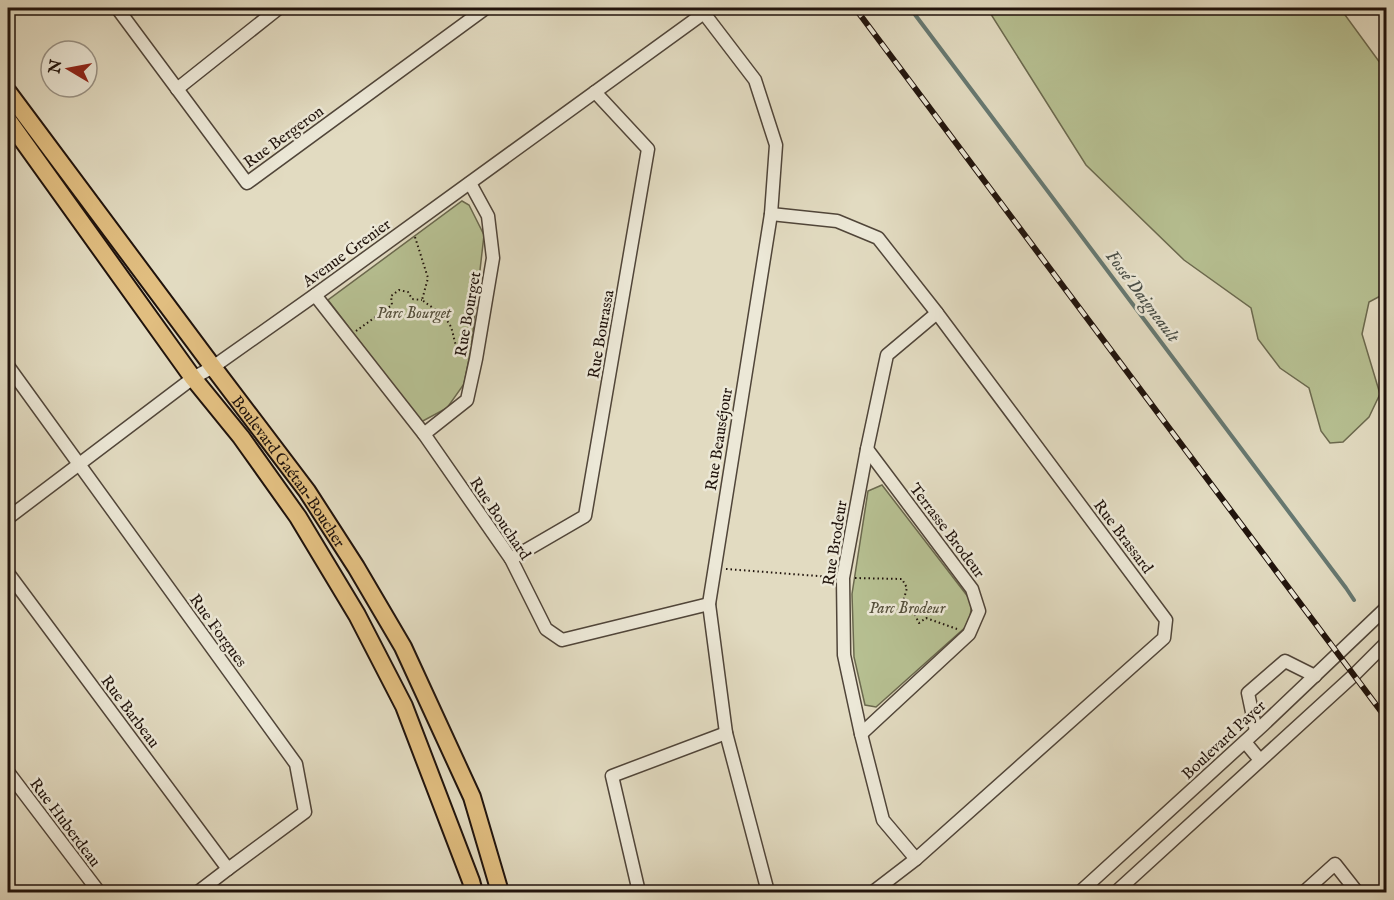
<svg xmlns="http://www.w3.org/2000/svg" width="1394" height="900" font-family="'IM FELL English',serif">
	<rect width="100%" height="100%" fill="#e2dbc1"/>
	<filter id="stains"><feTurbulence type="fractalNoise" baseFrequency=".00333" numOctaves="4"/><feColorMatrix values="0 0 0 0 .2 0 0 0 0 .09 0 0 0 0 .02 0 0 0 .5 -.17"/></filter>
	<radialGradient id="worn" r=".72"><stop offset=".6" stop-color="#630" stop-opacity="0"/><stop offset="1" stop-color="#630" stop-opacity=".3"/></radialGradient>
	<!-- green -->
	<g fill="#b6bf91" stroke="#6b694e" stroke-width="1.5">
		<polygon points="987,8 1340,8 1386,71 1386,293 1369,302 1362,334 1380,394 1369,417 1343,442 1330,443 1321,431 1309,388 1280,368 1258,339 1251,308 1184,260 1086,165"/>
		<polygon points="462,201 469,205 484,235 471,349 464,384 447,408 421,422 328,300"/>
		<polygon points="882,485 972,602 969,624 876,707 865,705 854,657 852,594 868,491"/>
	</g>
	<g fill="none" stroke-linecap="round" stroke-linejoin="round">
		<!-- stream -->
		<polyline stroke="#667871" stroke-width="4" points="910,8 1346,588 1354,600"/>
		<defs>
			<g id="minor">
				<polyline points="117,8 247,183 486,8"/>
				<polyline points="700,8 755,80 776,145 771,214 709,604 726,733 768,892"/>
				<polyline points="177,89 279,8"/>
				<polyline points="771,214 837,221 878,238 937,313 1166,620 1164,638 916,859 873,892"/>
				<polyline points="315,295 424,434 511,559 546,629 562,640 709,604"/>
				<polyline points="8,366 296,764 305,812 228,869 198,892"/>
				<polyline points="424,434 467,400 476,359 493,258 488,216 470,183"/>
				<polyline points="8,518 193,378 213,367 315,295 704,13"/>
				<polyline points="511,559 585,516 648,149 595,92"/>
				<polyline points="8,573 228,869"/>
				<polyline points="1256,731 1248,693 1285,661 1315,676"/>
				<polyline points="861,734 969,634 979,611 972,589 867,449"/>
				<polyline points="1245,742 1260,760"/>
				<polyline points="8,772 99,892"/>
				<polyline points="916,859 883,820 861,734 844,655 843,578 867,449 887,355 937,313"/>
				<polyline points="639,892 612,776 726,733"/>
				<polyline points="1080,892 1263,725 1386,608"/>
				<polyline points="1116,892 1354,675 1386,643"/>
				<polyline points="1304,892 1335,864 1357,892"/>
			</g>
			<g id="major">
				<path id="s1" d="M 8,92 L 213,367 L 307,491 L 356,567 L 403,647 L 472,797 L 500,892"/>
				<polyline points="8,120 193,378 241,437 298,517 357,615 404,706 471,881 474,892"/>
			</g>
		</defs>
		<!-- minor casing -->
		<use href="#minor" stroke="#504539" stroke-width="15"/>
		<!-- major casing -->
		<use href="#major" stroke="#20130c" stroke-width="20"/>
		<!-- path -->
		<g stroke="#20130c" stroke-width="2" stroke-dasharray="1.5 3" stroke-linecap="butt">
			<polyline points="8,72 13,80"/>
			<path d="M 415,237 L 428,278 L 422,300 C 430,306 441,313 448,322 C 456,332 451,348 465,354"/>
			<polyline points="356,331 392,305 391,296 399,290 408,292 412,299 422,300"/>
			<polyline points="726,569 831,577"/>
			<polyline points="855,578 902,579 907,588 901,609 914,613 919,623 926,618 957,629"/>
		</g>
		<!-- minor -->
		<use href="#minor" stroke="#ece8d7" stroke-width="12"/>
		<!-- major -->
		<use href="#major" stroke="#e1be80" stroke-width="16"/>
		<defs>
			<polyline id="rail" points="855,8 1386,718"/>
		</defs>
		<!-- rail casing -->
		<use href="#rail" stroke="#20130c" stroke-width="6"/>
		<!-- rail -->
		<use href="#rail" stroke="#ece8d7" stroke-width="4" stroke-dasharray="11" stroke-linecap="butt"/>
	</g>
	<g text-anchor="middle" stroke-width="5" stroke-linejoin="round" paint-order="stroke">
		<!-- street labels -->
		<g font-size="16" fill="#20130c" stroke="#ece8d7">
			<text transform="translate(283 136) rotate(-36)" y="6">Rue Bergeron</text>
			<text transform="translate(346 252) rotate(-36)" y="6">Avenue Grenier</text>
			<text transform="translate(467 314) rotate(-80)" y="6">Rue Bourget</text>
			<text transform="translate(600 334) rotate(-80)" y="6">Rue Bourassa</text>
			<text transform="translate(718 439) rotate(-81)" y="6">Rue Beauséjour</text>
			<text dy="6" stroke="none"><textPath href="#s1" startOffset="472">Boulevard Gaétan-Boucher</textPath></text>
			<text transform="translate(501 518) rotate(56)" y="6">Rue Bouchard</text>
			<text transform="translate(948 530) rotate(53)" y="6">Terrasse Brodeur</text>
			<text transform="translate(1124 536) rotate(53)" y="6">Rue Brassard</text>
			<text transform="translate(834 543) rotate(-81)" y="6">Rue Brodeur</text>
			<text transform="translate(219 630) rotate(54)" y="6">Rue Forgues</text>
			<text transform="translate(131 711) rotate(53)" y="6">Rue Barbeau</text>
			<text transform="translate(1223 739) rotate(-43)" y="6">Boulevard Payer</text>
			<text transform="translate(66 822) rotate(53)" y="6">Rue Huberdeau</text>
		</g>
		<!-- park labels -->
		<g font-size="16" font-style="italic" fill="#544f3b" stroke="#ece8d7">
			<text x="414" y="318">Parc Bourget</text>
			<text x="907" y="613">Parc Brodeur</text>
		</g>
		<!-- water labels -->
		<g font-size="18" font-style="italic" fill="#494e47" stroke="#ece8d7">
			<text transform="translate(1143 296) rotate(53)" y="6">Fossé Daigneault</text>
		</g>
	</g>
	<!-- margin -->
	<rect width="1394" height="900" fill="none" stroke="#e2dbc1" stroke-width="30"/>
	<rect x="9" y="9" width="1376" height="882" fill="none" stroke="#20130c" stroke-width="3"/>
	<rect x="15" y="15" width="1364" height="870" fill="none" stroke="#20130c" stroke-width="1.5"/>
	<!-- north arrow -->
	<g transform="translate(69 69) rotate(280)"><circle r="28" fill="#ece8d7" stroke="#9a9386" stroke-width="1.5"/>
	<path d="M0-4.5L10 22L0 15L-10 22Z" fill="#8f2418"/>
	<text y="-9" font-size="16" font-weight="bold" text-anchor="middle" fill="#20130c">N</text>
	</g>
	<rect width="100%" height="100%" filter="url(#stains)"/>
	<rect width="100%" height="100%" fill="url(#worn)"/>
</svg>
